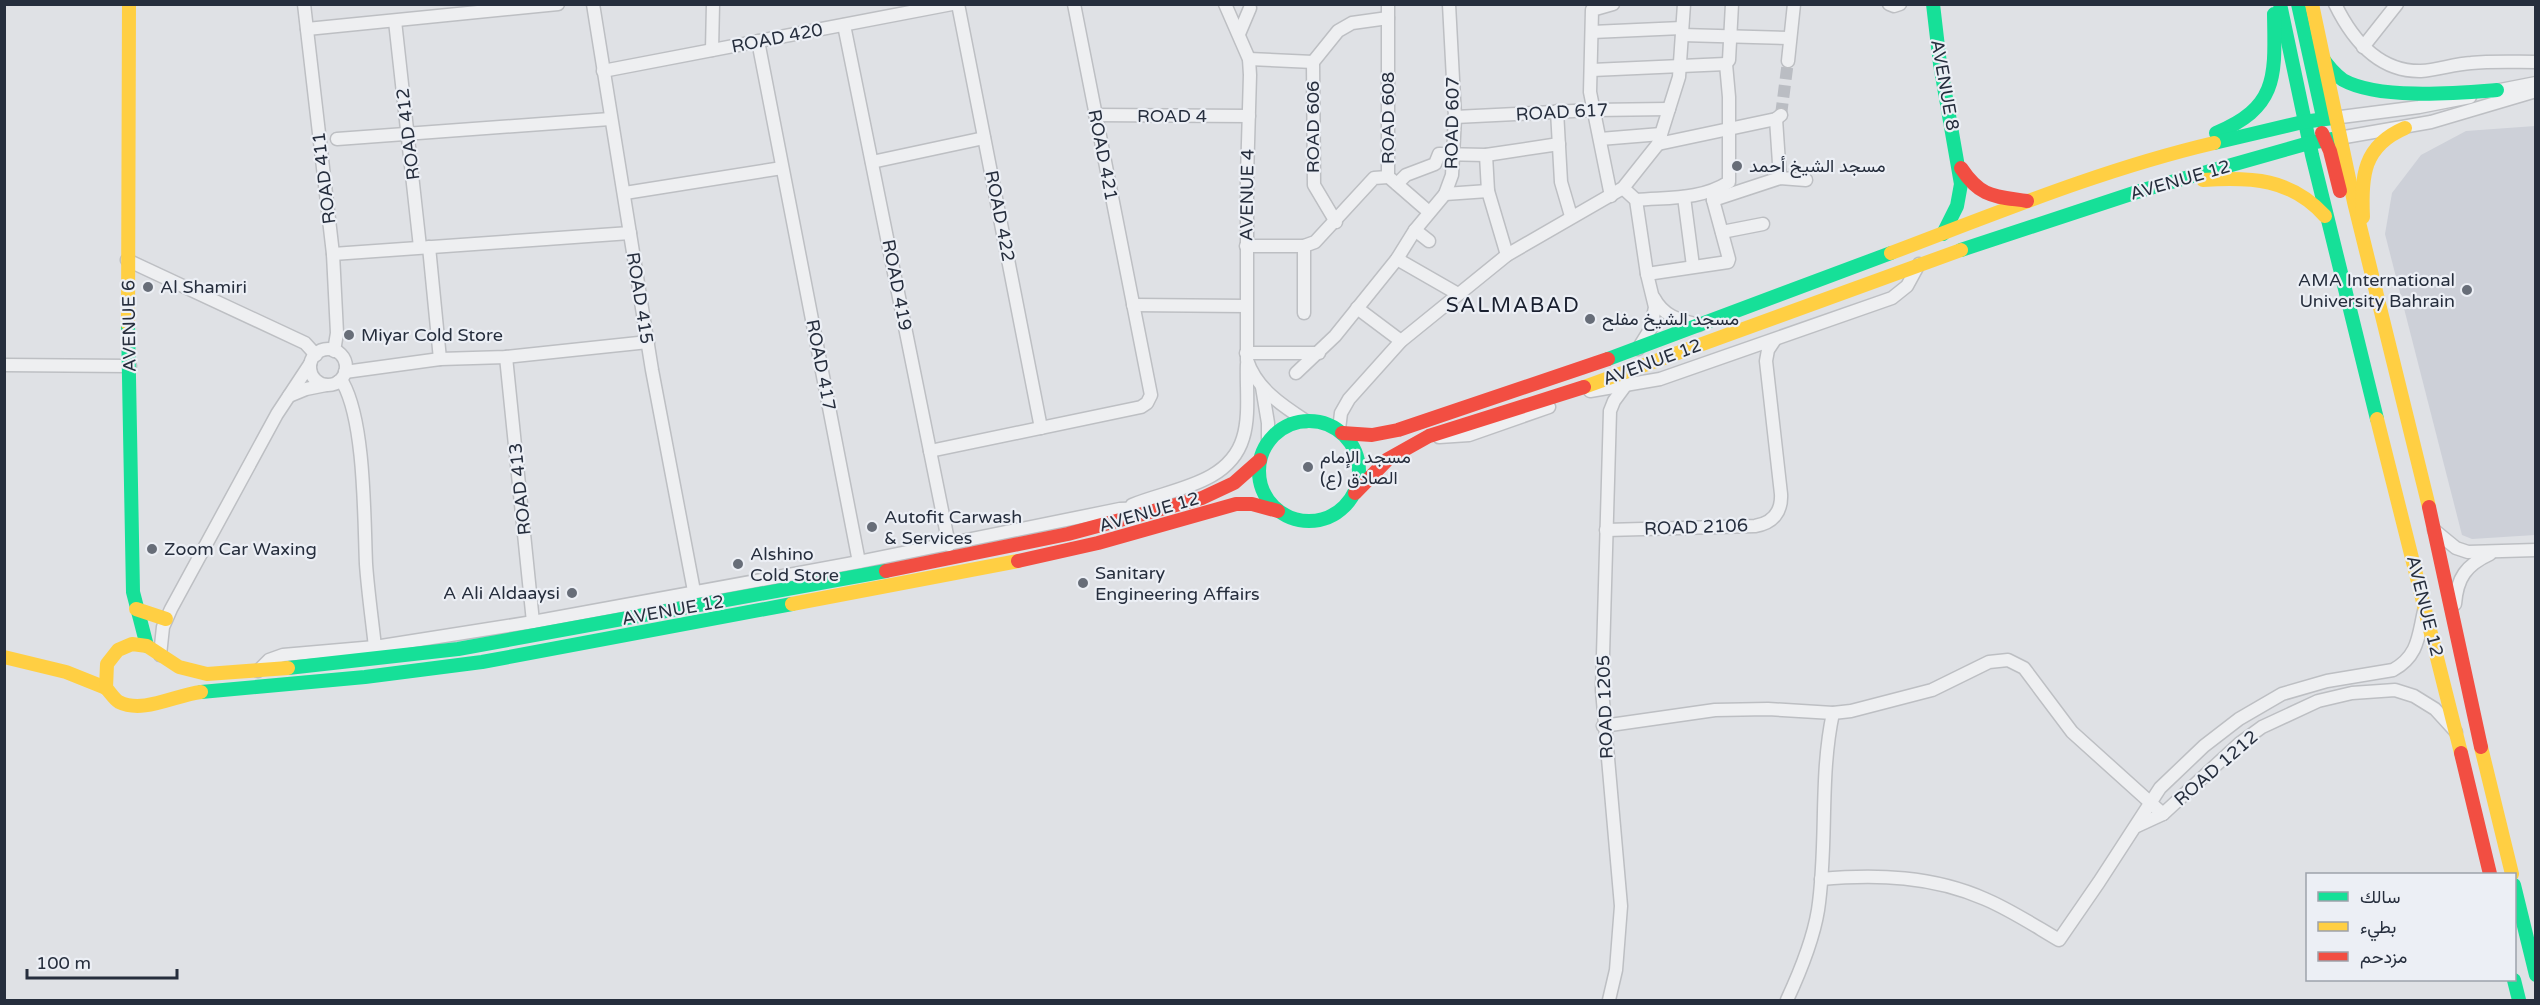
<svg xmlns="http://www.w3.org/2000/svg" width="2540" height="1005" font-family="'Varela Round',Vazirmatn,sans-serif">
	<rect width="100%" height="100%" fill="#dfe1e5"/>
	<!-- built -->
	<polygon fill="#cdd0d8" points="2535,126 2535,535 2472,539 2462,535 2385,234 2392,193 2421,155 2466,131"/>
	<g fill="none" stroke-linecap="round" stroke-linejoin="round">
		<!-- street-tunnel -->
		<polyline stroke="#babdc3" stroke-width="12" stroke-dasharray="12 6" stroke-linecap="butt" points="1781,115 1788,61"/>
		<defs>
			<g id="street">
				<polyline points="304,4 333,254 337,333 334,351"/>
				<polyline points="593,4 652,370 694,591"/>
				<polyline points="958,4 1041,428"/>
				<path d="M 1225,4 L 1249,59 L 1250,75 L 1247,177 L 1247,360 C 1256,388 1281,405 1306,421"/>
				<polyline points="1388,4 1388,177"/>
				<polyline points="1889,4 1894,6 1900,4"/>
				<path d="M 2335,4 C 2352,39 2379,72 2421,71 C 2438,70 2454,64 2471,63 C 2492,61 2514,62 2536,62"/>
				<polyline points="395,21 420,247"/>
				<polyline points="844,25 949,545"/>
				<polyline points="307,29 558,4"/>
				<polyline points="1592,32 1682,28"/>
				<polyline points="1239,34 1250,8"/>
				<polyline points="1682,35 1790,38"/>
				<polyline points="758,41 859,562"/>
				<polyline points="2363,47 2397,4"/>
				<polyline points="712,50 713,4"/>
				<polyline points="1249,59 1313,62"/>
				<polyline points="1788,61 1794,4"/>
				<polyline points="1592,70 1726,64"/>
				<polyline points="603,71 952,4"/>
				<polyline points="2490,92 2536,83"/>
				<polyline points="1557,111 1561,182 1571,216"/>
				<polyline points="1095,115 1249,116"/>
				<polyline points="1455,117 1593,110 1669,109"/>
				<polyline points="2333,118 2419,107 2470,97"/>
				<polyline points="1776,119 1780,178"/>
				<polyline points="2339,138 2431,122 2536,91"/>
				<polyline points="337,139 610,119"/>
				<polyline points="1600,139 1661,134"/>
				<polyline points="1658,144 1776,119 1781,115"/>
				<polyline points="1486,155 1488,191 1507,255"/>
				<polyline points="872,162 984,138"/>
				<polyline points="1391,179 1429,212"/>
				<polyline points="1397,184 1406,175 1435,164 1439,154 1486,155 1559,144"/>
				<polyline points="1623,188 1636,200 1647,274 1655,307 1651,328 1638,349"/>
				<polyline points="625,193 782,168"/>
				<polyline points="1445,194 1488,191"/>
				<polyline points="1611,196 1590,92 1592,10 1613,4"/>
				<polyline points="1684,197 1693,266"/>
				<path d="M 1636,200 C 1670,197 1700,200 1729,182 L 1729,97 L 1726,64 L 1729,60 L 1732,4"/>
				<polyline points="1713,200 1780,178 1806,180"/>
				<polyline points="1336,222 1314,185 1313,62 1338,31 1352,23 1388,18"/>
				<polyline points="1415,230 1429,241"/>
				<polyline points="1722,232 1763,224"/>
				<polyline points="1246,246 1304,246 1315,242 1374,178 1388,177"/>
				<polyline points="1304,246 1304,313"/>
				<polyline points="429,247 440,359"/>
				<polyline points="333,254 630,233"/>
				<polyline points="1397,259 1458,294"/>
				<polyline points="127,260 305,343 316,355"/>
				<polyline points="1647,274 1728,262 1729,259 1713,200 1713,191"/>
				<path d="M 1654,298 C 1664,317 1680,320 1699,325"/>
				<polyline points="1133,305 1246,306"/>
				<polyline points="1357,308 1401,341"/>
				<circle cx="328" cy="367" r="18"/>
				<polyline points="1246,353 1319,353"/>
				<polyline points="506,357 533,622"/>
				<polyline points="4,365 130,366"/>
				<polyline points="345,372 440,359 506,357 648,342"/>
				<polyline points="1296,373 1335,336 1397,259 1415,230 1445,194 1452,175 1455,117 1449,4"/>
				<path d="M 338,382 L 343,383 C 365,423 364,517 366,564 C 368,592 372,619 375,647"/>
				<polyline points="1262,387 1268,423 1268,442"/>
				<polyline points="1590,391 1660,379 1892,298 1907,286 1919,264"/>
				<polyline points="289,396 306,389 326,385"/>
				<polyline points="1339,429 1341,413 1349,399 1401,341 1507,255 1623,188 1658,144 1679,77 1684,4"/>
				<polyline points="1439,437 1469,435 1549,407"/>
				<polyline points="930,451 1141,407 1147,403 1151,395 1074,4"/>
				<path d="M 1132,505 C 1170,489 1229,485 1243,438 C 1250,416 1246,387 1247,364"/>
				<path d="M 1606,530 L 1755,526 C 1773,523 1782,512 1781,494 L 1766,361 L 1768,350 L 1774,341"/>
				<polyline points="2434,530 2456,548 2468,552 2536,550"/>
				<path d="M 2455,604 C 2457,578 2466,565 2490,554"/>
				<polyline points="160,655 163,627 171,609 277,414 310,364"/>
				<polyline points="258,671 269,660 283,655 375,647 533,622 859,562 1120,509 1146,508"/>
				<polyline points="1603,726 1715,710 1768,709 1833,713 1851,711 1932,690 1989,662 2008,660 2024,668 2072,732 2163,814"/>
				<polyline points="2137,826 2163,814 2240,743 2262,727 2318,701 2352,693 2395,690 2414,696 2435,709 2456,732"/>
				<path d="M 1821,879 C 1877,874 1933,876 1985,899 C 2011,910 2035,926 2059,940 L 2099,882 L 2160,788 L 2204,746 L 2239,719 L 2282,694 L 2327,681 L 2393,670 C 2420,655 2418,634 2425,607"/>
				<polyline points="1609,1000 1616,970 1621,906 1602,690 1610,411 1614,401 1625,386"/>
				<path d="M 1787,1000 C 1800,972 1813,941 1818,910 C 1828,844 1819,778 1833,713"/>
			</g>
		</defs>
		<!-- street casing -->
		<use href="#street" stroke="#bdbfc3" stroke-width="15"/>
		<!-- street -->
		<use href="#street" stroke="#eeeff1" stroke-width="12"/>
		<!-- fast -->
		<g stroke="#16e098" stroke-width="14">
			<polyline points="1933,4 1940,64 1961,184 1957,206 1943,234"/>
			<polyline points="2280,4 2312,155 2377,419"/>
			<polyline points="2298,4 2323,117"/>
			<path d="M 2321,56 C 2327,65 2334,74 2343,80 C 2379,100 2457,93 2497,90"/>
			<path d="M 2216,133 C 2279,107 2275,75 2274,14"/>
			<polyline points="2214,143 2303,122 2333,118"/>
			<polyline points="1961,250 2143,190 2309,143 2339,138"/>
			<polyline points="128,324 133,592 147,646"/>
			<polyline points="1608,359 1891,253"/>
			<circle cx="1309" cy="471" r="50"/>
			<polyline points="288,668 458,649 886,571"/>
			<polyline points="201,692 365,677 482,662 792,604"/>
			<polyline points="2514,885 2536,975"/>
			<polyline points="2514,980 2519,1000"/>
		</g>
		<!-- slow -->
		<g stroke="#ffcf43" stroke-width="14">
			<polyline points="2312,4 2354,202 2429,507"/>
			<path d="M 2203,180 C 2251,177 2291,178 2325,216"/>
			<path d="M 2363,217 C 2361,176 2363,146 2405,128"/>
			<path d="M 1891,253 C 1997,213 2103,169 2214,143"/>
			<polyline points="128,324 129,4"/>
			<polyline points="1584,387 1961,250"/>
			<polyline points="2377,419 2461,753"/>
			<polyline points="792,604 1018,561"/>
			<polyline points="136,609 166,619"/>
			<polyline points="4,657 66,672 106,688"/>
			<path d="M 201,692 C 175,695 143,714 119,702 C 114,699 110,692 106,688 L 107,664 L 118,650 L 132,644 L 147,646 L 179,667 L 207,674 L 288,668"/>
			<polyline points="2481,747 2512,874"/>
		</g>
		<!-- jam -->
		<g stroke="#f24e42" stroke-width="14">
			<polyline points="2322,133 2330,151 2340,191"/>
			<path d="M 1961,168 C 1981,198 1994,196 2027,201"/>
			<polyline points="1342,433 1372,435 1398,430 1608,359"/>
			<polyline points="1355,493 1388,459 1429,436 1584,387"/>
			<polyline points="2429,507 2481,747"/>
			<polyline points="1018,561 1098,543 1236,504 1252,504 1278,511"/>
			<polyline points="886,571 1068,534 1202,498 1234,483 1260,460"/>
			<polyline points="2461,753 2490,874"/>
		</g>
	</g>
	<!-- markers -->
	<g fill="#676d78" stroke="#eceff5" stroke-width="2">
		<circle cx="1737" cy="166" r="6"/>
		<circle cx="148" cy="287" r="6"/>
		<circle cx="2467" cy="290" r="6"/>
		<circle cx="1590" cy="319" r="6"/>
		<circle cx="349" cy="335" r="6"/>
		<circle cx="1308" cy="467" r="6"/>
		<circle cx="872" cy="527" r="6"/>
		<circle cx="152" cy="549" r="6"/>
		<circle cx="738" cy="564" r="6"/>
		<circle cx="1083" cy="583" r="6"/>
		<circle cx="572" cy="593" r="6"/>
	</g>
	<g text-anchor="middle" stroke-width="4.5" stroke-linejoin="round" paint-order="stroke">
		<!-- street labels -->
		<g font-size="18" fill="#262e3d" stroke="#eceff5">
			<text transform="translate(777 38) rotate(-11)" y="6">ROAD 420</text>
			<text transform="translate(1945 85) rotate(80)" y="6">AVENUE 8</text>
			<text transform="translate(1562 112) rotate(-3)" y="6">ROAD 617</text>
			<text x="1172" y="122">ROAD 4</text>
			<text transform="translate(1388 118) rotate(-90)" y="6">ROAD 608</text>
			<text transform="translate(1452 123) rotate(-89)" y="6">ROAD 607</text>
			<text transform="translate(1313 127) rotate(-90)" y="6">ROAD 606</text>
			<text transform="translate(408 134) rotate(-97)" y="6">ROAD 412</text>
			<text transform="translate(1103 155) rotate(79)" y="6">ROAD 421</text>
			<text transform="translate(324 178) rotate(-97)" y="6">ROAD 411</text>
			<text transform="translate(2180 180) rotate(-16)" y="6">AVENUE 12</text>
			<text transform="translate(1247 195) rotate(-89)" y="6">AVENUE 4</text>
			<text transform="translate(1000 216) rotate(79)" y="6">ROAD 422</text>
			<text transform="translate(897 285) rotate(79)" y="6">ROAD 419</text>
			<text transform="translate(640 298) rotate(81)" y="6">ROAD 415</text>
			<text transform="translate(129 326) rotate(-91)" y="6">AVENUE 6</text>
			<text transform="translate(1652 362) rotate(-20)" y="6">AVENUE 12</text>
			<text transform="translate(821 365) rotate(79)" y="6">ROAD 417</text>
			<text transform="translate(520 489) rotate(-96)" y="6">ROAD 413</text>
			<text transform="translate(1149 512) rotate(-16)" y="6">AVENUE 12</text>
			<text transform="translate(1696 527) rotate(-2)" y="6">ROAD 2106</text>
			<text transform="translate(2425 606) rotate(76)" y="6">AVENUE 12</text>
			<text transform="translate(673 610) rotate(-10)" y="6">AVENUE 12</text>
			<text transform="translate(1605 707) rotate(-92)" y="6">ROAD 1205</text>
			<text transform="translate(2216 768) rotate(-41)" y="6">ROAD 1212</text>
		</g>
		<!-- poi labels -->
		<g font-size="18" fill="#262e3d" stroke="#eceff5" text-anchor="start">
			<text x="1749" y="172">مسجد الشيخ أحمد</text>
			<text x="2455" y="286" text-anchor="end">AMA International<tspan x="2455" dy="21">University Bahrain</tspan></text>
			<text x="160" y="293">Al Shamiri</text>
			<text x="1602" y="325">مسجد الشيخ مفلح</text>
			<text x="361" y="341">Miyar Cold Store</text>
			<text x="1320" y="463">مسجد الإمام<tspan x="1320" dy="21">الصادق (ع)</tspan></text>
			<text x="884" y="523">Autofit Carwash<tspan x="884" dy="21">&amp; Services</tspan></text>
			<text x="164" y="555">Zoom Car Waxing</text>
			<text x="750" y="560">Alshino<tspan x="750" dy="21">Cold Store</tspan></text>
			<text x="1095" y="579">Sanitary<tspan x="1095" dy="21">Engineering Affairs</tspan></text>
			<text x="560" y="599" text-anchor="end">A Ali Aldaaysi</text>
		</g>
		<!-- quarter labels -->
		<g font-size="21" letter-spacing="1.5" fill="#191f2e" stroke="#eceff5">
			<text x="1513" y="312">SALMABAD</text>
		</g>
	</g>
	<!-- border -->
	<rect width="2540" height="1005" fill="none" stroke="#262e3d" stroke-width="12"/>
	<!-- legend -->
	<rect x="2306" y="873" width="210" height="108" fill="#eceff5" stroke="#9da2ab" stroke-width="1.5"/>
	<rect x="2318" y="892" width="30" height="9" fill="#16e098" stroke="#9da2ab" stroke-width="1.5"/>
	<text x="2360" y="903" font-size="18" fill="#262e3d">سالك</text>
	<rect x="2318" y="922" width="30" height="9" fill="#ffcf43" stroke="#9da2ab" stroke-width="1.5"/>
	<text x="2360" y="933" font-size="18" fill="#262e3d">بطيء</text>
	<rect x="2318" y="952" width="30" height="9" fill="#f24e42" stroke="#9da2ab" stroke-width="1.5"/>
	<text x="2360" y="963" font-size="18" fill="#262e3d">مزدحم</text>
	<!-- scale -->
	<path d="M27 969v9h150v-9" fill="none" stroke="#262e3d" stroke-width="3"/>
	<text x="36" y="969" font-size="18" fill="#262e3d" stroke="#eceff5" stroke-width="4.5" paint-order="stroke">100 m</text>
</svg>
